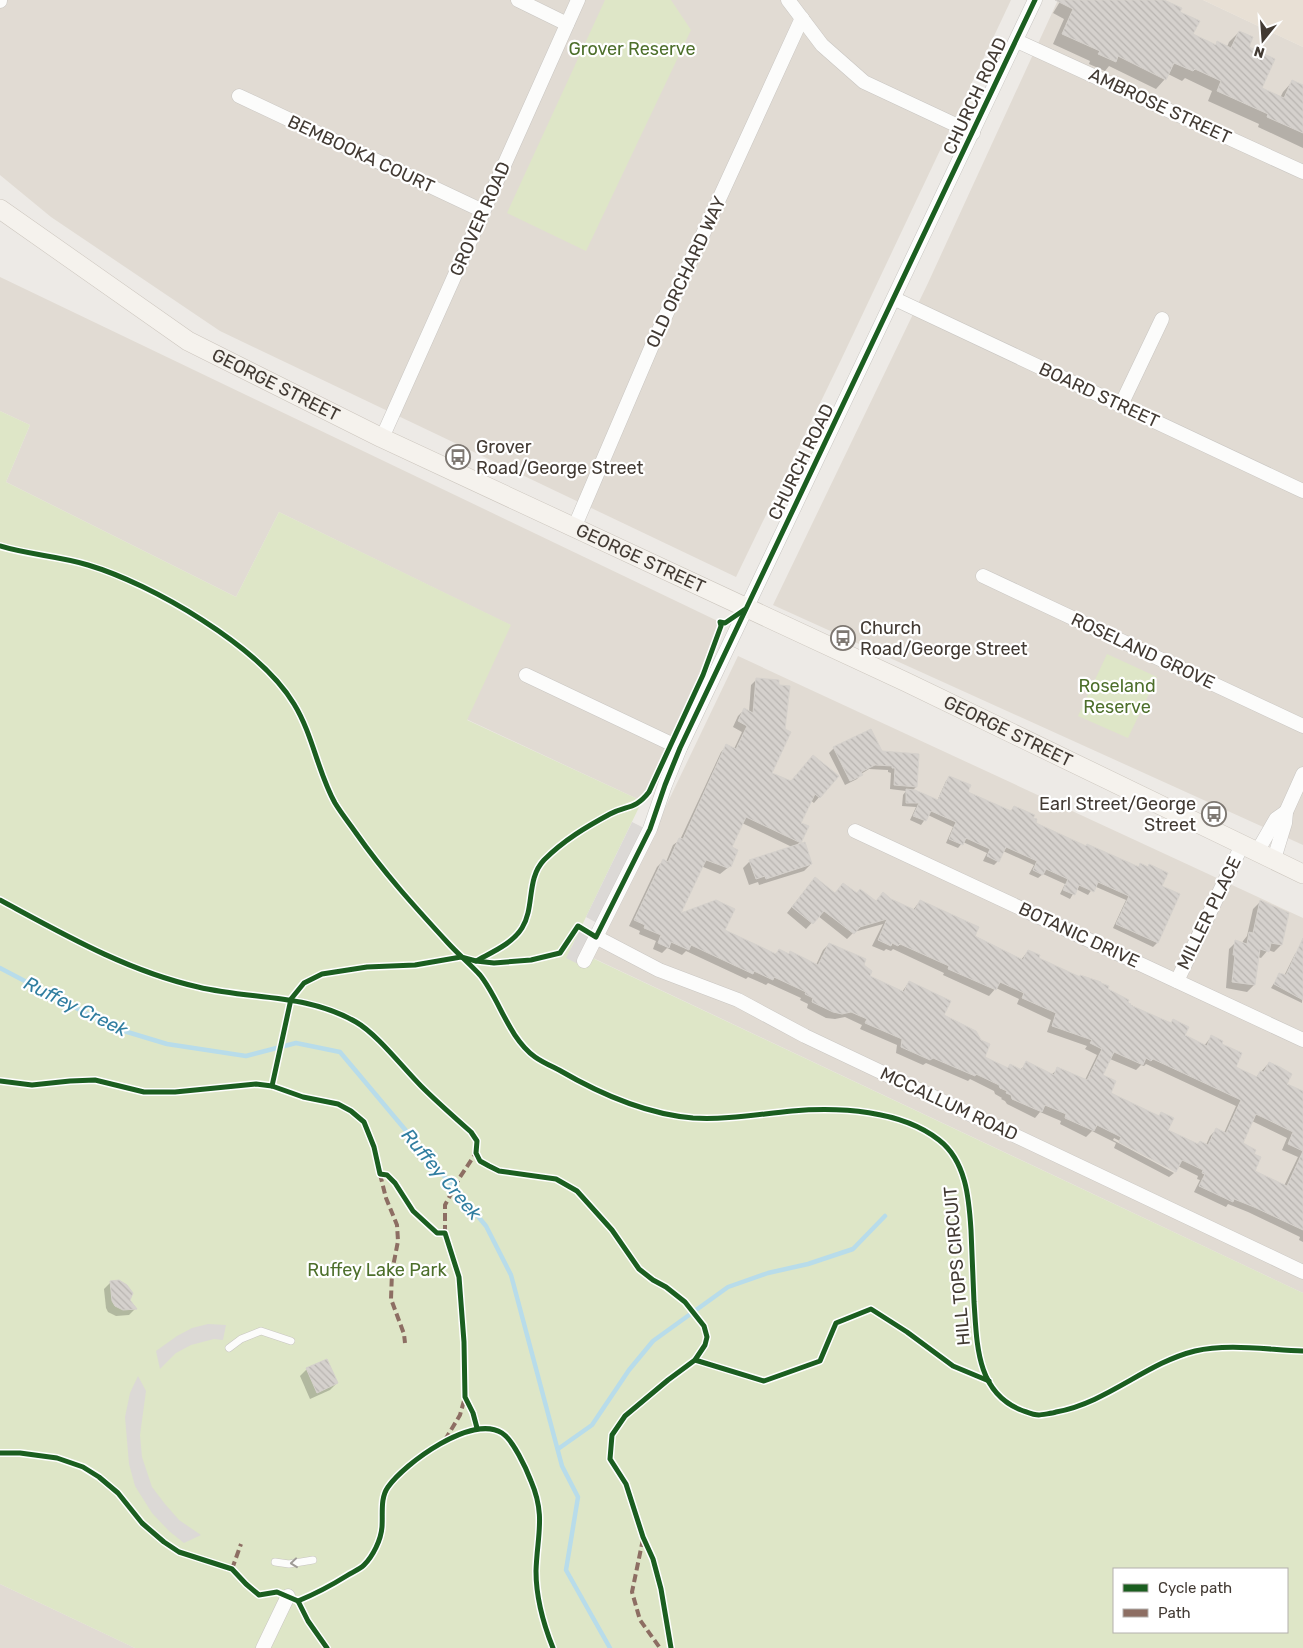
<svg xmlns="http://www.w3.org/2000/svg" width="1303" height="1648" font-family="Rubik,sans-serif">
	<defs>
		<pattern id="building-back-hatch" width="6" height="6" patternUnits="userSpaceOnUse" patternTransform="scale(1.25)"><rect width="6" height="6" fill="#d5d1cd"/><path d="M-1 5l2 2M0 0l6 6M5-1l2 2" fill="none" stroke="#b8b4b0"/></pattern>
	</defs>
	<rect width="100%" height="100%" fill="#edeae6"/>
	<!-- residential -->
	<g fill="#e1dbd3">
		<polygon points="0,0 1011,0 840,362 736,577 220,331 51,217 0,175"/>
		<polygon points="1058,0 1203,0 1303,47 1303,845 773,605 928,283"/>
		<polygon points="0,277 724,624 642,801 466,719 510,625 279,512 236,597 6,482 30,425 0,411"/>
		<polygon points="738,656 1303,918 1303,1293 593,958"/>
		<polygon points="0,1584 135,1648 0,1648"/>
	</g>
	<!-- education -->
	<polygon fill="#e8e0d5" points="1203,0 1303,0 1303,47"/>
	<!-- park -->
	<g fill="#dee6c7" fill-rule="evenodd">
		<polygon points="605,0 671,0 691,30 586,251 507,213"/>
		<path d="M 0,411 L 30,425 L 6,482 L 236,597 L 279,512 L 511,625 L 467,720 L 642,801 L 571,948 L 1303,1293 L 1303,1648 L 135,1648 L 0,1584 ZM 1114,1569 L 1287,1569 L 1287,1632 L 1114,1632 Z"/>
		<polygon points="1107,654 1157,677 1128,738 1078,716"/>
	</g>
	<!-- parking -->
	<g fill="#dcd9d6">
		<polygon points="632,822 644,828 597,923 586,917"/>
		<polygon points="580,930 591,936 578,964 566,958"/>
		<polygon points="208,1324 226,1325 223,1340 214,1339 191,1345 176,1353 160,1369 156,1351 177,1336 192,1328"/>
		<polygon points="138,1376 146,1391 140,1435 142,1457 152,1487 165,1504 179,1520 201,1535 184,1543 169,1531 152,1513 135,1486 129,1464 125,1417 130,1393"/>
	</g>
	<!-- shadow -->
	<g fill="#0003" fill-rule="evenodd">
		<polygon points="1061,0 1161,0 1178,13 1192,35 1215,46 1218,43 1227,47 1229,42 1239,32 1247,48 1260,89 1280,98 1283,92 1292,82 1303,87 1303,148 1258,127 1259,124 1208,101 1212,91 1185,78 1182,81 1168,74 1165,79 1156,89 1109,66 1105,71 1089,64 1090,61 1053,44 1064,19 1053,13"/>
		<path d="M 757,679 L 771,773 L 790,783 L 837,776 L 814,803 L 810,800 L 799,823 L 800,842 L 796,846 L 811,864 L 804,871 L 759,885 L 758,882 L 749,885 L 743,868 L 750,861 L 792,847 L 742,823 L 731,847 L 730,866 L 720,874 L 701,866 L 678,916 L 723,931 L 775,955 L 779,951 L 788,955 L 790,953 L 816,965 L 823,950 L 829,944 L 862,966 L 868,977 L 902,992 L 909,982 L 983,1058 L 1007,1069 L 1010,1066 L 1020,1070 L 1027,1063 L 1051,1075 L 1058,1069 L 1085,1080 L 1097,1055 L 1085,1049 L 1087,1046 L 1047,1032 L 1051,1020 L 1017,1004 L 1019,999 L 996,988 L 989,996 L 943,975 L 944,973 L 893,949 L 891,951 L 886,949 L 884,951 L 872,946 L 883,924 L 854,932 L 847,939 L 818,916 L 806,929 L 787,913 L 809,885 L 834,894 L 857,895 L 875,902 L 891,900 L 913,910 L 920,901 L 973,937 L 1021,960 L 1028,951 L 1037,958 L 1106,990 L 1184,1036 L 1204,1046 L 1211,1037 L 1220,1045 L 1234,1068 L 1256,1077 L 1269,1063 L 1286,1084 L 1303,1092 L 1303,1242 L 1299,1240 L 1300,1237 L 1248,1212 L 1228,1204 L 1226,1207 L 1194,1192 L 1200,1180 L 1197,1179 L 1198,1176 L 1178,1166 L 1175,1172 L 1175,1170 L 1114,1138 L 1113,1140 L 1174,1173 L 1169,1177 L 1114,1148 L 1116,1143 L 1092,1131 L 1086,1137 L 1060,1124 L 1061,1121 L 1040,1112 L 1035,1118 L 1007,1104 L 1005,1101 L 1001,1099 L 1002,1098 L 995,1094 L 994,1091 L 970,1079 L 968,1081 L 926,1063 L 923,1065 L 896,1053 L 897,1045 L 860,1029 L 862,1025 L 845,1017 L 835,1019 L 826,1018 L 807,1008 L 808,1004 L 800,1000 L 801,998 L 768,983 L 766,985 L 748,977 L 746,979 L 686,951 L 682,955 L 667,948 L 662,953 L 653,949 L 656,941 L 639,934 L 640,931 L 629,926 L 657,867 L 663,861 L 666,862 L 673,845 L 680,840 L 721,752 L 727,746 L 734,749 L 742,732 L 733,727 L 738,716 L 744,710 L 749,712 L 751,685 ZM 1110,1059 L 1136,1070 L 1141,1065 L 1144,1066 L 1146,1064 L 1236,1106 L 1224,1133 L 1216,1130 L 1210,1136 L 1206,1145 L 1197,1145 L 1166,1131 L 1161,1114 L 1158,1117 L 1110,1094 L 1101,1076 ZM 1252,1121 L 1287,1138 L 1282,1150 L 1298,1157 L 1284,1186 L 1253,1172 L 1241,1144 Z"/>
		<polygon points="834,748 881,753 916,787 912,791 937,801 946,781 950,777 966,792 1010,812 1014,807 1032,818 1034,823 1085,847 1138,868 1141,865 1147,868 1149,866 1161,886 1179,895 1157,943 1153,947 1113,928 1126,900 1094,886 1088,895 1076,889 1070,899 1060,894 1065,884 1043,874 1038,878 1029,874 1034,865 1003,851 998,861 994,865 983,861 987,853 963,842 958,848 946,843 953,827 928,815 921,825 910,820 916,807 902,806 903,795 906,791 890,789 891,773 888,772 888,770 869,769 861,774 857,779 845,785 829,753"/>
		<polygon points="1260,902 1281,945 1274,952 1268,950 1261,958 1258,957 1254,985 1247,992 1226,988 1229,949 1236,942 1242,944 1243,941 1247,936 1253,909"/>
		<polygon points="1298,951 1303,953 1302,1003 1271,988 1280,974 1284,976 1295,954"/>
		<polygon points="111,1282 135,1309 129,1315 116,1316 108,1312 106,1308 104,1289"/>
		<polygon points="307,1369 337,1383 330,1390 310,1399 300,1376"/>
	</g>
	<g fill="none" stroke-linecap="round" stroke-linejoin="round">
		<!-- stream -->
		<g stroke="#b8dcea" stroke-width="4.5">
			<polyline points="0,968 114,1028 167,1044 246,1056 296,1043 340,1052 486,1226 511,1275 562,1466 578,1497 566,1570 610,1648"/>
			<polyline points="558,1449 592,1425 629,1370 653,1341 728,1287 768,1273 808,1264 853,1249 885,1216"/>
		</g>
	</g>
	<!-- building -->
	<g fill="url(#building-back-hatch)" stroke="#d5d1cc" fill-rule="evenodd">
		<polygon points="1055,0 1164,0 1182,8 1180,12 1200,21 1193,34 1216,45 1217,41 1231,48 1239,31 1253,37 1249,47 1275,59 1262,88 1284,98 1292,80 1303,85 1303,133 1267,117 1268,114 1217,91 1221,81 1195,69 1193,71 1174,63 1166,80 1118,56 1116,62 1098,54 1100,51 1062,34 1073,9"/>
		<path d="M 756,678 L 779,680 L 779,685 L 790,686 L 785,729 L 791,732 L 772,773 L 791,781 L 813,755 L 839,776 L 820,798 L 815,794 L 801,823 L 809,826 L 801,843 L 746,817 L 732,847 L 738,850 L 731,867 L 729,866 L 728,868 L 706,860 L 681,913 L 716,900 L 735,909 L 725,930 L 776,954 L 779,949 L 789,954 L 790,951 L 818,965 L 829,943 L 866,959 L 864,965 L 872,971 L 870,976 L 904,992 L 909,981 L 951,1001 L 944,1015 L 976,1031 L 981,1040 L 990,1044 L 985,1057 L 1008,1068 L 1010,1064 L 1022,1070 L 1026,1061 L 1054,1075 L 1057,1067 L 1087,1080 L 1102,1049 L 1090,1043 L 1092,1040 L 1052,1026 L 1056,1013 L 1022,998 L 1024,993 L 1000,982 L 996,990 L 948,969 L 949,966 L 900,944 L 898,946 L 892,943 L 891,946 L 878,940 L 887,919 L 860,927 L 854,934 L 824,911 L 813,924 L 792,907 L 815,877 L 835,893 L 843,883 L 857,893 L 860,889 L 876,901 L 883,892 L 891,899 L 915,910 L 920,900 L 979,927 L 975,936 L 1023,960 L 1028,950 L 1040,955 L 1039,958 L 1080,977 L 1080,975 L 1101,982 L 1101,983 L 1109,986 L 1108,989 L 1129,1000 L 1128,1003 L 1131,1004 L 1130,1005 L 1171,1023 L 1173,1019 L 1189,1027 L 1185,1035 L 1207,1046 L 1211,1035 L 1223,1041 L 1222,1044 L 1242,1053 L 1236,1067 L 1257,1077 L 1260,1071 L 1264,1072 L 1269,1062 L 1280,1067 L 1292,1074 L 1287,1084 L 1303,1091 L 1303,1230 L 1254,1207 L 1234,1199 L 1233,1202 L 1199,1186 L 1205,1174 L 1202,1173 L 1203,1170 L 1182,1160 L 1176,1172 L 1119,1142 L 1121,1137 L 1097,1125 L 1094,1131 L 1065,1118 L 1066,1114 L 1045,1105 L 1042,1112 L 1028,1106 L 1012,1099 L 1011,1095 L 1006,1093 L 1007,1091 L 1000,1088 L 999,1085 L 976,1074 L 975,1076 L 933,1058 L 930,1060 L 901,1047 L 902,1039 L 865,1023 L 867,1019 L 851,1012 L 842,1014 L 833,1012 L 812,1002 L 813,998 L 805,994 L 806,992 L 774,977 L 773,980 L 754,971 L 753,974 L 691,945 L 689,950 L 671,942 L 669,948 L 658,943 L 661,935 L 644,928 L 645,925 L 634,920 L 663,859 L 668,862 L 679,838 L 683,839 L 726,744 L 736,749 L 747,726 L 738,721 L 744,708 L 753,713 ZM 1114,1052 L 1143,1065 L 1146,1058 L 1151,1061 L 1153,1059 L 1241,1100 L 1226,1133 L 1216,1128 L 1208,1145 L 1200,1141 L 1198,1144 L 1168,1130 L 1174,1118 L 1161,1112 L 1159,1116 L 1111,1093 L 1116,1081 L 1103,1075 ZM 1256,1114 L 1293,1132 L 1288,1144 L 1303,1151 L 1287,1186 L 1255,1171 L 1261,1157 L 1254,1154 L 1256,1150 L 1243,1143 Z"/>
		<polygon points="871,729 882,751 919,754 917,787 894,785 895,768 892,768 892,766 875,765 861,772 863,775 850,781 833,747"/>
		<polygon points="949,776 971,785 968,792 1011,811 1014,806 1035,815 1033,818 1037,819 1036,823 1086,846 1087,844 1139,867 1140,863 1148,867 1149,864 1168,873 1162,886 1180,894 1158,943 1116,924 1129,896 1098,882 1094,892 1079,885 1075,895 1063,890 1068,879 1046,869 1043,875 1033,870 1037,861 1006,847 999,862 987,856 990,849 966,838 963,845 949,839 956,822 931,811 926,821 913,816 919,803 906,803 906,789 915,790 938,800"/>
		<polygon points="805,842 812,864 766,879 765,876 756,879 749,860"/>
		<polygon points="1260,900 1289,913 1282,945 1271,943 1269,952 1260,949 1255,985 1232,982 1235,955 1233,955 1235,940 1247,944 1249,932 1253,933"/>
		<polygon points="1303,938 1303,1000 1274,984 1279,973 1286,975"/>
		<polygon points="119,1280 127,1285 133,1293 130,1300 137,1309 123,1310 115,1306 112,1301 110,1281"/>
		<polygon points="327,1359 338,1383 317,1393 306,1368"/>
	</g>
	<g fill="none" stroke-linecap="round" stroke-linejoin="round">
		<defs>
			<g id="service">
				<polyline points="229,1348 241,1339 261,1331 291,1341"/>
				<polyline points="275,1562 289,1564 313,1560"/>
			</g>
			<g id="minor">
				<polyline points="518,0 567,24"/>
				<polyline points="788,0 822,45 864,82 973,133"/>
				<polyline points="0,1 0,0"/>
				<polyline points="1017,41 1303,172"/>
				<polyline points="239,96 483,211"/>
				<polyline points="895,299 1303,491"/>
				<polyline points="1121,405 1162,319"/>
				<polyline points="382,438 578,0"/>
				<polyline points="574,528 654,341 802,18"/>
				<polyline points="983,576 1303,726"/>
				<polyline points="526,675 680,748"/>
				<polyline points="855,831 1303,1040"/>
				<polyline points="1257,852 1276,819 1286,812"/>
				<polyline points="1274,859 1285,823 1286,812 1303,774"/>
				<polyline points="596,937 659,970 738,1000 805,1036 1303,1272"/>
				<polyline points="584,961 650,829 665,785 680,748 1035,0"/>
				<polyline points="1177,981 1242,845"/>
				<polyline points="263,1648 288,1596"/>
			</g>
			<g id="secondary">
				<path id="s1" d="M 0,209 L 188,341 L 382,438 L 906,682 L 1303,874"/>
			</g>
		</defs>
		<!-- service casing -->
		<use href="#service" stroke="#c9c6c2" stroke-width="8"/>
		<!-- minor casing -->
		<use href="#minor" stroke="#c9c6c2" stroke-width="15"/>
		<!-- secondary casing -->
		<use href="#secondary" stroke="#cdc7bf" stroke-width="20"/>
		<!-- service -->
		<use href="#service" stroke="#fcfcfb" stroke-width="7"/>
		<!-- minor -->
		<use href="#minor" stroke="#fcfcfb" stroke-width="14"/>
		<!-- secondary -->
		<use href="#secondary" stroke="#f5f2ed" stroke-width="19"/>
		<!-- quiet -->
		<g stroke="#8d6e63" stroke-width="4" stroke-dasharray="8 4" stroke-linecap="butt">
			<polyline points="380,1174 386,1198 397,1225 398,1241 392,1272 391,1299 404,1334 405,1343"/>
			<polyline points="445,1233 445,1205 460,1177 476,1153"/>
			<polyline points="445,1440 460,1415 465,1397"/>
			<polyline points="643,1539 632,1592 640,1620 660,1648"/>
			<polyline points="232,1569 241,1544"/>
		</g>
		<defs>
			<g id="cycleway">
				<path d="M 0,546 C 29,555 59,556 88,565 C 152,584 259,646 294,704 C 313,735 318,773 335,803 C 341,813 349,823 356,833 C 384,873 415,907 448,943 C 458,954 470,964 480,975 C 500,1000 508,1037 535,1057 C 542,1062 551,1066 559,1070 C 600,1094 645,1114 693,1118 C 726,1120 759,1114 792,1111 C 839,1107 901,1110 939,1140 C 966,1161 969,1198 971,1230 C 972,1254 973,1278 974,1302 C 977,1343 976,1392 1021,1410 C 1027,1412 1033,1415 1039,1415 C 1040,1415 1054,1413 1056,1412 C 1107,1403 1146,1363 1195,1351 C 1228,1343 1269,1350 1303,1351"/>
				<path d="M 0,900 C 63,934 127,971 198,987 C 252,1000 305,993 356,1022 C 377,1034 403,1068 421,1086 C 437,1102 454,1117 471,1132 L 477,1141 L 476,1153 L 480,1161 L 489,1166 L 499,1171 L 556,1179 L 577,1191 L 612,1230 L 639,1269 L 653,1280 L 666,1287 L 685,1302 L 704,1326 L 707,1337 L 705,1345 L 695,1360 L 668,1380 L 625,1416 L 612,1435 L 610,1459 L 626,1484 L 643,1537 L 653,1559 L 661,1589 L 671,1648"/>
				<path d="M 476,961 C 492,952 512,944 522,928 C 535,907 526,879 544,860 C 564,840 586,827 610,814 C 627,805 635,810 649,792 L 703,675 L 721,626 L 720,622 L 725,623 L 744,610"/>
				<polyline points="0,1081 32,1085 70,1081 95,1080 144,1092 175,1092 256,1084 272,1086 303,1097 338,1104 351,1111 364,1122 374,1147 380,1174 387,1175 395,1183 413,1211 437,1233 445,1233 459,1277 464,1342 465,1397 473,1413 477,1428"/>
				<polyline points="272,1086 291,999 304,983 322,974 367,967 415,965 461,957 476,961 494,963 531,960 560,953 578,926 596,937 650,829 665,785 680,748 1035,0"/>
				<polyline points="695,1360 764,1381 820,1361 836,1323 871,1309 907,1332 953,1366 989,1381"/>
				<polyline points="0,1453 20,1453 57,1458 83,1467 99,1477 118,1493 142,1523 164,1542 179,1552 232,1569 246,1584 259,1595 277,1592 298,1601 308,1621 327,1648"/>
				<path d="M 298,1601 C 315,1594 332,1585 348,1575 C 353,1572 360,1569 364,1565 C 373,1556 381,1540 382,1527 C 383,1514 380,1498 388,1487 C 405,1463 472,1414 502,1433 C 513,1440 526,1468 531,1481 C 546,1516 537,1536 536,1571 C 536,1598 543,1623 553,1648"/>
			</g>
		</defs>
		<!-- cycleway casing -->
		<use href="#cycleway" stroke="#fff" stroke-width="8"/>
		<!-- cycleway -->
		<use href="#cycleway" stroke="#1b5e20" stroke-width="5"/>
	</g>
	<!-- one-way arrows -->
	<defs><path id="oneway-chevron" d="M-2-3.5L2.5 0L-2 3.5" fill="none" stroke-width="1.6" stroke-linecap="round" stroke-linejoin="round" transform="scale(1.25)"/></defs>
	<use stroke="#9f9b97" href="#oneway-chevron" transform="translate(294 1563) rotate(174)"/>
	<!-- icons -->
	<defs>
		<symbol id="bus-ring" viewBox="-11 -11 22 22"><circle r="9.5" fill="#fff" stroke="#7e7872" stroke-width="1.5"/><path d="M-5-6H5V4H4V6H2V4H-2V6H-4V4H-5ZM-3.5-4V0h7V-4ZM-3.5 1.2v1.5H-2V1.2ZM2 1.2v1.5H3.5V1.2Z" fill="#7e7872"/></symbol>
	</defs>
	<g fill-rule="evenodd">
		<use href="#bus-ring" x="444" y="443" width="28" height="28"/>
		<use href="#bus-ring" x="829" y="624" width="28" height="28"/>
		<use href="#bus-ring" x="1200" y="800" width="28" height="28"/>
	</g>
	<g text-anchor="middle" stroke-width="4.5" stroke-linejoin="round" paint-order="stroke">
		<!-- park labels -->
		<g font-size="18" fill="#4d6f2b" stroke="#fff">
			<text x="632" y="55">Grover Reserve</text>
			<text x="1117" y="692">Roseland<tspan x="1117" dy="21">Reserve</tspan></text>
			<text x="377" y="1276">Ruffey Lake Park</text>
		</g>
		<!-- street labels -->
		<g font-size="18" fill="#423a33" stroke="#fff">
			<text transform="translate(975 96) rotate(-65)" y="6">CHURCH ROAD</text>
			<text transform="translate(1160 106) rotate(25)" y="6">AMBROSE STREET</text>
			<text transform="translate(361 154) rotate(25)" y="6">BEMBOOKA COURT</text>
			<text transform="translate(480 219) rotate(-66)" y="6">GROVER ROAD</text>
			<text transform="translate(686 272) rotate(-65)" y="6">OLD ORCHARD WAY</text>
			<text dy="6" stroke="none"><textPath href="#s1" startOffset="328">GEORGE STREET</textPath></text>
			<text transform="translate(1099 395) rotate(25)" y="6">BOARD STREET</text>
			<text transform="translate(801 462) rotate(-64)" y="6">CHURCH ROAD</text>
			<text dy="6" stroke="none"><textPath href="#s1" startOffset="732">GEORGE STREET</textPath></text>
			<text transform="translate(1143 651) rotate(25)" y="6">ROSELAND GROVE</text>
			<text dy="6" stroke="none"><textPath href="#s1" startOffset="1138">GEORGE STREET</textPath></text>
			<text transform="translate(1209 913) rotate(-64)" y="6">MILLER PLACE</text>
			<text transform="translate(1079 935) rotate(25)" y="6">BOTANIC DRIVE</text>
			<text transform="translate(949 1104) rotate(25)" y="6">MCCALLUM ROAD</text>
			<text transform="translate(957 1266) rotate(-95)" y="6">HILL TOPS CIRCUIT</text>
		</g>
		<!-- poi labels -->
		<g font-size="18" fill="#423a33" stroke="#fff" text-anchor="start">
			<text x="476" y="453">Grover<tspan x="476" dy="21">Road/George Street</tspan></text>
			<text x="860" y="634">Church<tspan x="860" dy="21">Road/George Street</tspan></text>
			<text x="1196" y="810" text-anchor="end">Earl Street/George<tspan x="1196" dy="21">Street</tspan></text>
		</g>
		<!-- water labels -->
		<g font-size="19" font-style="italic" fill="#317ea0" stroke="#fff">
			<text transform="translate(76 1006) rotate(26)" y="7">Ruffey Creek</text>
			<text transform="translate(442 1174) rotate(50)" y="7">Ruffey Creek</text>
		</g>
	</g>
	<!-- legend -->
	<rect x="1113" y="1568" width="175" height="65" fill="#ffffff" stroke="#b3b0ad"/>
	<rect x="1123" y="1584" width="25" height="8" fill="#1b5e20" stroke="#b3b0ad"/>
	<text x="1158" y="1593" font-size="15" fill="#423a33">Cycle path</text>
	<rect x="1123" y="1609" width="25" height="8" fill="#8d6e63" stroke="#b3b0ad"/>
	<text x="1158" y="1618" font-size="15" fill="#423a33">Path</text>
	<!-- north arrow -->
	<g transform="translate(1263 40) rotate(197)" stroke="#ffffff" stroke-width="4" paint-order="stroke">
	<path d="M0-4L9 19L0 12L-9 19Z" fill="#423a33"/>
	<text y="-8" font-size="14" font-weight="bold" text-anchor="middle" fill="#423a33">N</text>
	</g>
</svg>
